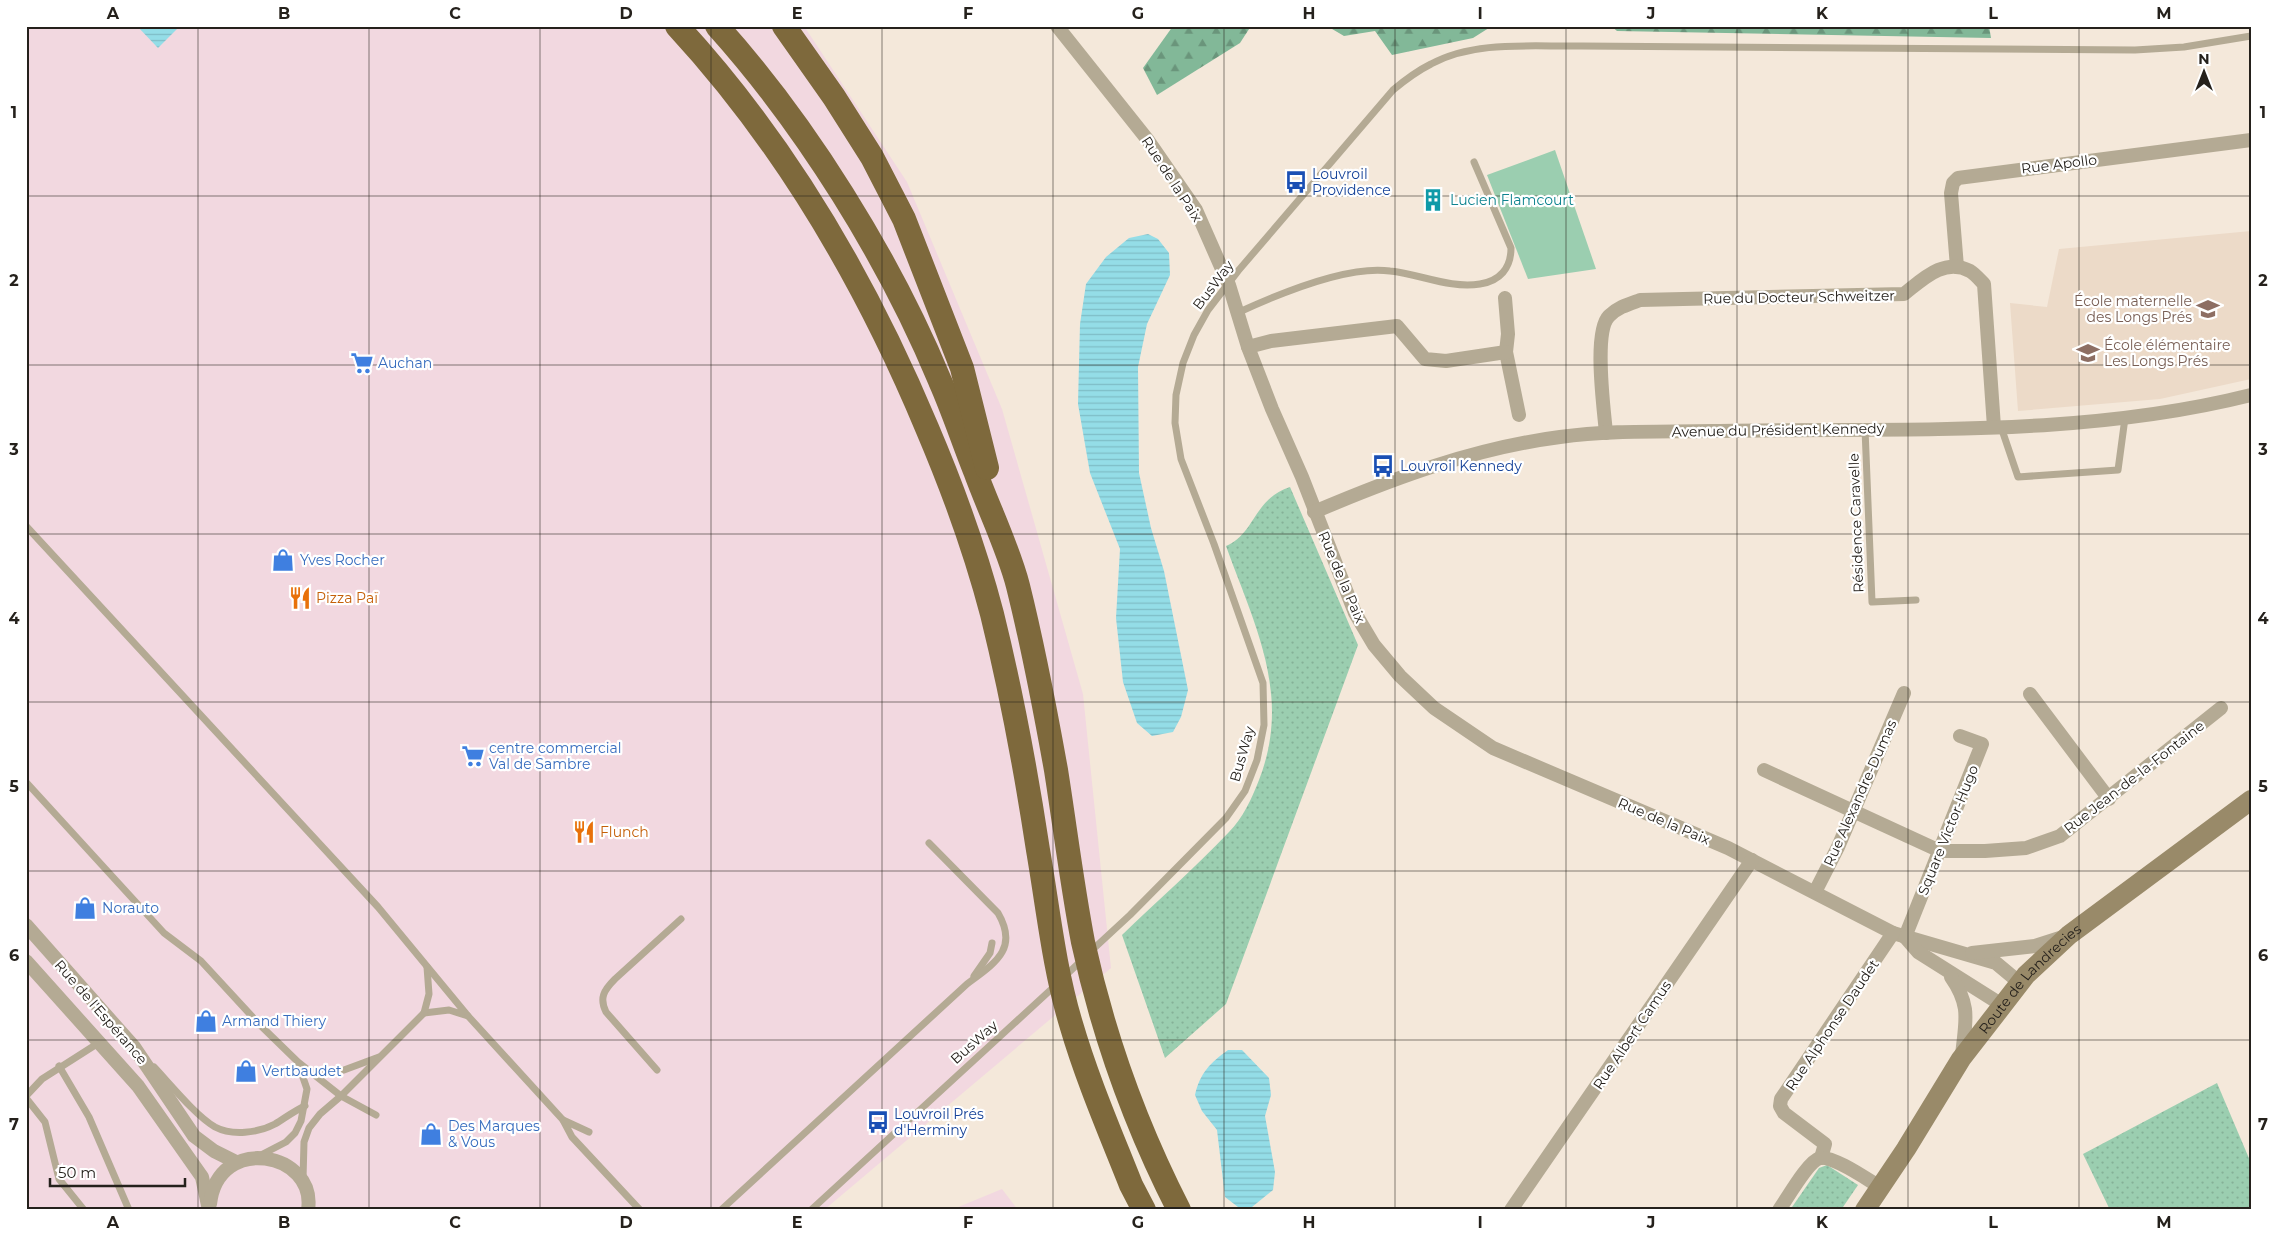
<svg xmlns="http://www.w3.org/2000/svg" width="2277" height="1236" font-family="Montserrat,sans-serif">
	<defs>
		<pattern id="grass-dots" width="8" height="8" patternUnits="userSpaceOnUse" patternTransform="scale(1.25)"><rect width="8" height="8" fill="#9bceb0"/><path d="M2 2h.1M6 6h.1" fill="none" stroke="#85b197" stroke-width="1.8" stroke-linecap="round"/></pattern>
		<pattern id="forest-firs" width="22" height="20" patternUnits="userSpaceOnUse" patternTransform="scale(1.25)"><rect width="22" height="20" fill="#82b898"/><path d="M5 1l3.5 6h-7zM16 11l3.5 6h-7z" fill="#6a957b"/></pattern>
		<pattern id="water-rules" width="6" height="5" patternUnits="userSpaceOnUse" patternTransform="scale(1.25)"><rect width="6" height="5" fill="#94dde7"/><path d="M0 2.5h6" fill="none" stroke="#7fbdc6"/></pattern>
	</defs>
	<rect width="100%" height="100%" fill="#f4e8da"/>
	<!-- commercial -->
	<g fill="#f2d8e0">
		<polygon points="26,26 804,26 907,182 1002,409 1083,694 1111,968 824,1210 26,1210"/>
		<polygon points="1002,1189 1018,1210 951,1210"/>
	</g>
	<!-- built -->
	<polygon fill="#ecdac8" points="2251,231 2251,379 2160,399 2018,411 2010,303 2047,307 2059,249"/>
	<!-- grass -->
	<g fill="url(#grass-dots)">
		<path d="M 1290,487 L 1358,645 L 1226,1004 L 1165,1058 L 1122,935 C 1157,901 1196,867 1229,832 C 1243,818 1252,798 1259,780 C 1292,695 1255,626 1226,546 C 1256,533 1253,499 1290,487 Z"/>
		<polygon points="2217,1083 2251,1163 2251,1210 2110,1210 2083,1154"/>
		<polygon points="1827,1165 1858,1185 1841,1210 1790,1210 1819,1168"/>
	</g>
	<!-- forest -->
	<g fill="url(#forest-firs)">
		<polygon points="1173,26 1251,26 1240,43 1157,95 1143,68"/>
		<polygon points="1327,26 1492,26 1473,38 1392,55 1375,31 1344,36"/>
		<polygon points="1611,26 1989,26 1991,38 1617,31"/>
	</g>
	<!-- garden -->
	<polygon fill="#9bceb0" points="1555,150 1596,269 1528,279 1487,175"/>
	<!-- water -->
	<g fill="url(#water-rules)">
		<polygon points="137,26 180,26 158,48"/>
		<polygon points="1148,234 1158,239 1169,253 1170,275 1147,324 1138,367 1139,473 1151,528 1164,571 1188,690 1181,717 1173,732 1152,736 1137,723 1123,682 1116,618 1120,549 1090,473 1078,404 1080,324 1086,284 1106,257 1129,238"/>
		<path d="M 1228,1050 L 1242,1050 L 1269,1078 L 1271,1095 L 1265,1116 L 1275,1172 L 1273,1190 L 1252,1207 L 1238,1207 L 1225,1197 L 1217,1130 L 1202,1111 L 1195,1095 C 1200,1073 1210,1063 1228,1050 Z"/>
	</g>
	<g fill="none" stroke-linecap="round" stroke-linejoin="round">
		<!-- service -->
		<g stroke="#b4aa94" stroke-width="7">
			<path d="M 1237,313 C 1276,295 1348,265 1390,271 C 1420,274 1450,289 1480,284 C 1500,281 1511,268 1511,248 L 1474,162"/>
			<polyline points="2001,427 2018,477 2118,470 2125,418"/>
			<polyline points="1865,429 1872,602 1916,600"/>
			<polyline points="26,526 378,907 468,1016 449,1010 424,1013"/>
			<polyline points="26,782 164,933 201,961 259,1024 298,1062 341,1096 376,1115"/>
			<path d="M 1090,952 L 1130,915 L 1226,818 L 1245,791 L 1257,760 L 1264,725 L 1263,683 L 1214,544 L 1181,459 L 1175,423 L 1176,395 L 1183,363 L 1194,335 L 1208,310 L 1238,271 L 1393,90 C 1405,80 1417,71 1431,64 C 1475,40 1533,47 1582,46 L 2135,50 L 2184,47 L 2251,36"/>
			<polyline points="974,976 990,953 992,943"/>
			<polyline points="1065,976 1082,960"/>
			<polyline points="468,1016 563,1120"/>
			<polyline points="59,1066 89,1117 129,1210"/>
			<path d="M 154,1067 C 170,1084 196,1116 215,1127 C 232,1136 258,1133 275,1124 C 285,1118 294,1111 305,1106"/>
			<path d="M 657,1070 L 606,1012 C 599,998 604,990 615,979 L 681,919"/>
			<polyline points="310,1072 344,1070 379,1057"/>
			<polyline points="26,1096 42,1079 100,1042"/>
			<polyline points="26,1098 45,1122 59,1179 84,1210"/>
			<polyline points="589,1132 563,1120 572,1137 640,1210"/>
			<polyline points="259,1156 286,1142 295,1133 301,1121 307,1089 298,1063"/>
			<polyline points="303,1179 304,1142 309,1128 320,1114 341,1096 424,1013 429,994 427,967"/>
			<path d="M 721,1210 L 967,984 C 995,963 1019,949 998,913 L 929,843"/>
			<polyline points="811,1210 1057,984"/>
		</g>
		<!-- minor -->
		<g stroke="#b4aa94" stroke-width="14">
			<polyline points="1057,26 1147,139 1196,210 1229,285 1248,347 1272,409 1302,477 1355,613 1374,645 1400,676 1434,708 1493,748 1728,848 1893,933 1996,963 2020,983"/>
			<polyline points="1957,267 1951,193 1953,183 1958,178 2251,140"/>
			<polyline points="1505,298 1508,334 1506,352 1519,415"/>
			<polyline points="1248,347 1271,341 1397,326 1425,359 1446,361 1506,352"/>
			<path d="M 1606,433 C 1604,409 1593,332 1609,316 C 1618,307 1629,304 1640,300 L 1904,294 C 1922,280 1944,257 1970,271 C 1975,274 1980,280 1984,284 L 1994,427"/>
			<path d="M 1314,512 C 1394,478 1474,448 1560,437 C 1611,430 1662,432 1713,431 C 1892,427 2076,439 2251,395"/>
			<polyline points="2030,694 2109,799"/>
			<polyline points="1764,770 1940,851 1985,851 2026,848 2060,836 2221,708"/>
			<polyline points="1815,892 1838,847 1904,693"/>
			<polyline points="26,925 134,1047 194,1136 214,1151 236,1162"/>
			<polyline points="1905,937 1982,744 1960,736"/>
			<polyline points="1905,937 1918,952 2002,1005"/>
			<polyline points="1972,953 2035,946 2063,937"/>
			<polyline points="26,961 138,1086 202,1177 209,1210"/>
			<path d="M 1951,977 C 1972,1007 1965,1022 1962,1056"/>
			<polyline points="1821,1158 1825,1144 1784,1113 1780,1106 1781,1099 1893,933"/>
			<path d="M 210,1204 C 218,1133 317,1152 308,1210"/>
			<polyline points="1511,1210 1752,860"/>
			<path d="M 1779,1210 C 1787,1199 1808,1161 1820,1158 C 1834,1156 1868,1180 1880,1187"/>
		</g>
		<!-- secondary -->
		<path stroke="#998a69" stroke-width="20" id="s1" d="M 1865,1210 L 1906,1149 L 1961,1059 L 2026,975 L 2069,935 L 2251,800"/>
		<!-- trunk -->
		<g stroke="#7e693c" stroke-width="24">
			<path d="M 677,26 C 785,143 866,282 927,428 C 953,489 975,549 992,614 C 1011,691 1026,771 1038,850 C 1048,908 1054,968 1071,1024 C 1087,1079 1110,1132 1131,1185 L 1144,1210"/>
			<path d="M 717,26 C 806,125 889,258 940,381 C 953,410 963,441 975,471 C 988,507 1009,550 1018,586 C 1033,646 1045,709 1056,770 C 1065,827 1072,885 1083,942 C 1103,1034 1136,1126 1179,1210"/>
			<polyline points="784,26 834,97 872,157 904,219 962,368 987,468"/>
		</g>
	</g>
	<!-- grid -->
	<path fill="none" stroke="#25211c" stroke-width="1" stroke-opacity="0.55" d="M 198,26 L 198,1210M 369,26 L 369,1210M 540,26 L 540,1210M 711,26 L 711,1210M 882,26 L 882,1210M 1053,26 L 1053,1210M 1224,26 L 1224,1210M 1395,26 L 1395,1210M 1566,26 L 1566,1210M 1737,26 L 1737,1210M 1908,26 L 1908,1210M 2079,26 L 2079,1210M 26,196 L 2251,196M 26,365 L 2251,365M 26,534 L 2251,534M 26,702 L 2251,702M 26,871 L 2251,871M 26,1040 L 2251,1040"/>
	<!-- icons -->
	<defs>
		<symbol id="bus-bare" viewBox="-9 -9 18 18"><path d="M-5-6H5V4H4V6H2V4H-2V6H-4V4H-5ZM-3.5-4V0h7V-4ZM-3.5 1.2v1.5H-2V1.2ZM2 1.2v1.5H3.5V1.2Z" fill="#1a4fb4" stroke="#fff" stroke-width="2.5" paint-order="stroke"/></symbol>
		<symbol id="building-bare" viewBox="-9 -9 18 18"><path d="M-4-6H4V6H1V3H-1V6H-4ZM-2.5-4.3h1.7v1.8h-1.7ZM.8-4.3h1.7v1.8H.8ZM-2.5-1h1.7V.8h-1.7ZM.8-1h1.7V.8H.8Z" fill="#0f9aa8" stroke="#fff" stroke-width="2.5" paint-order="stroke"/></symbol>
		<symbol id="school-bare" viewBox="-9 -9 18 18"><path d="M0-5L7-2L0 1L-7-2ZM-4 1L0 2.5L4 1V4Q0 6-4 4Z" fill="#8d6e63" stroke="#fff" stroke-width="2.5" paint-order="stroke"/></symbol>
		<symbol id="supermarket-bare" viewBox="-9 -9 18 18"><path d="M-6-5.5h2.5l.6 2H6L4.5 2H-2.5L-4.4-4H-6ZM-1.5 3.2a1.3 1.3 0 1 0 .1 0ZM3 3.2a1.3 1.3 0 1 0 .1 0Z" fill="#3f7fe0" stroke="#fff" stroke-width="2.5" paint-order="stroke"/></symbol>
		<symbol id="shop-bare" viewBox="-9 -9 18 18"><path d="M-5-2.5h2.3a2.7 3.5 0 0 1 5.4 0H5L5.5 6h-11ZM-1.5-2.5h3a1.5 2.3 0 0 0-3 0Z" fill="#3f7fe0" stroke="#fff" stroke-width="2.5" paint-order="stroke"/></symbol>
		<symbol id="restaurant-bare" viewBox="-9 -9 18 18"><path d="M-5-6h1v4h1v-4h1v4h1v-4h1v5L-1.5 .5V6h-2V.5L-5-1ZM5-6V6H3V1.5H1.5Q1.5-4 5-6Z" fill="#e8710a" stroke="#fff" stroke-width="2.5" paint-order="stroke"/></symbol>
	</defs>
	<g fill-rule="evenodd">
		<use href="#bus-bare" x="1280" y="166" width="32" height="32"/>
		<use href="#building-bare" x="1417" y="184" width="32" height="32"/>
		<use href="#school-bare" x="2192" y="293" width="32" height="32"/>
		<use href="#school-bare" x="2072" y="337" width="32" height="32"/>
		<use href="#supermarket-bare" x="346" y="347" width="32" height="32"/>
		<use href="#bus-bare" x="1367" y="450" width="32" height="32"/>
		<use href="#shop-bare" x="267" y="544" width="32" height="32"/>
		<use href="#restaurant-bare" x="284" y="582" width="32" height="32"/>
		<use href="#supermarket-bare" x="457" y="740" width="32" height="32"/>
		<use href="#restaurant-bare" x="568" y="816" width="32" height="32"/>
		<use href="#shop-bare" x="69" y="892" width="32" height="32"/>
		<use href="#shop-bare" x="190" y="1005" width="32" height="32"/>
		<use href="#shop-bare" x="230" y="1055" width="32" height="32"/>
		<use href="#bus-bare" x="862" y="1106" width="32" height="32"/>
		<use href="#shop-bare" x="415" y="1118" width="32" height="32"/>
	</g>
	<g text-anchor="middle" stroke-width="4.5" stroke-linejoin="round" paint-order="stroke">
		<!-- street labels -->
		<g font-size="14" fill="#25211c" stroke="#fff">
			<text transform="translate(2059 164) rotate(-7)" y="5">Rue Apollo</text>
			<text transform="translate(1172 179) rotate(57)" y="5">Rue de la Paix</text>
			<text transform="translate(1213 285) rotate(-53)" y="5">BusWay</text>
			<text transform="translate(1799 297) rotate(-1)" y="5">Rue du Docteur Schweitzer</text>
			<text transform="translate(1778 430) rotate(-1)" y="5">Avenue du Président Kennedy</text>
			<text transform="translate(1856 523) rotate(-92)" y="5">Résidence Caravelle</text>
			<text transform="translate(1342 577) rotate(67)" y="5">Rue de la Paix</text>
			<text transform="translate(1242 754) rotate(-74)" y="5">BusWay</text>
			<text transform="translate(2134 777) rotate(-38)" y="5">Rue Jean-de-la-Fontaine</text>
			<text transform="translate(1860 793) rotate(-66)" y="5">Rue Alexandre-Dumas</text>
			<text transform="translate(1664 821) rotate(23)" y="5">Rue de la Paix</text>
			<text transform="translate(1948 830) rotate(-68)" y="5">Square Victor-Hugo</text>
			<text dy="5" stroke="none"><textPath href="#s1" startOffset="285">Route de Landrecies</textPath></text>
			<text transform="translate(101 1012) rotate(49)" y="5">Rue de l'Espérance</text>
			<text transform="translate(1832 1025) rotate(-56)" y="5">Rue Alphonse Daudet</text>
			<text transform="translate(1632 1035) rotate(-56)" y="5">Rue Albert Camus</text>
			<text transform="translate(974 1042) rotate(-42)" y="5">BusWay</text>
		</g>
		<!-- transit labels -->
		<g font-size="14" fill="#164399" stroke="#fff" text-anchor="start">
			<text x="1312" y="179">Louvroil<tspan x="1312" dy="16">Providence</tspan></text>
			<text x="1400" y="471">Louvroil Kennedy</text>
			<text x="894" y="1119">Louvroil Prés<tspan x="894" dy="16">d'Herminy</tspan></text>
		</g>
		<!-- culture labels -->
		<g font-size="14" fill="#0d838f" stroke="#fff" text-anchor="start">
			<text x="1450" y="205">Lucien Flamcourt</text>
		</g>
		<!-- education labels -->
		<g font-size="14" fill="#785e54" stroke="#fff" text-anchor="end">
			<text x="2192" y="306">École maternelle<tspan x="2192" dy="16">des Longs Prés</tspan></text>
			<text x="2104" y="350" text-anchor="start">École élémentaire<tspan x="2104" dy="16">Les Longs Prés</tspan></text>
		</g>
		<!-- shop labels -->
		<g font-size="14" fill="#366cbe" stroke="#fff" text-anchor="start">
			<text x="378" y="368">Auchan</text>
			<text x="300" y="565">Yves Rocher</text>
			<text x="489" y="753">centre commercial<tspan x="489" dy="16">Val de Sambre</tspan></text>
			<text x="102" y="913">Norauto</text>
			<text x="222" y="1026">Armand Thiery</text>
			<text x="262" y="1076">Vertbaudet</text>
			<text x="448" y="1131">Des Marques<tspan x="448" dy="16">&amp; Vous</tspan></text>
		</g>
		<!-- food labels -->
		<g font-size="14" fill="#c56008" stroke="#fff" text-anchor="start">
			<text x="316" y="603">Pizza Paï</text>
			<text x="600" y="837">Flunch</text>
		</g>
	</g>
	<!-- border -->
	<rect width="2277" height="1236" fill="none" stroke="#ffffff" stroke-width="55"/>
	<!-- north arrow -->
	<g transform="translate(2204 72)" stroke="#ffffff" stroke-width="4" paint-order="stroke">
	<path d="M0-4L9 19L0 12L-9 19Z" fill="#25211c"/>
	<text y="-8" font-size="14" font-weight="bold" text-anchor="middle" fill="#25211c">N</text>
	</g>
	<!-- scale -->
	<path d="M50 1178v8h135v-8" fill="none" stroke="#25211c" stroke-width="2.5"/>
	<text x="58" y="1178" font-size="15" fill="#25211c" stroke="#ffffff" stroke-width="4" paint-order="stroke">50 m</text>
	<rect x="28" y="28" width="2222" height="1180" fill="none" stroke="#25211c" stroke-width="2"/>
	<g font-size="16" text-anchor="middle" font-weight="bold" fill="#25211c">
		<text x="113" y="19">A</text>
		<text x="284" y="19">B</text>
		<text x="455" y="19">C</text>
		<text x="626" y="19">D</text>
		<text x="797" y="19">E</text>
		<text x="968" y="19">F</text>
		<text x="1138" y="19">G</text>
		<text x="1309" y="19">H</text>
		<text x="1480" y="19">I</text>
		<text x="1651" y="19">J</text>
		<text x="1822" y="19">K</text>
		<text x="1993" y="19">L</text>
		<text x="2164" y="19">M</text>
		<text x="14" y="118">1</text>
		<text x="2263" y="118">1</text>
		<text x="14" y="286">2</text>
		<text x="2263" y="286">2</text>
		<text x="14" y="455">3</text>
		<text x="2263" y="455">3</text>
		<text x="14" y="624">4</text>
		<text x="2263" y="624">4</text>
		<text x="14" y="792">5</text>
		<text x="2263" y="792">5</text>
		<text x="14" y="961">6</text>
		<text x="2263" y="961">6</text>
		<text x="14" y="1130">7</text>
		<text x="2263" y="1130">7</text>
		<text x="113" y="1228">A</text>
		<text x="284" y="1228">B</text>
		<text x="455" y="1228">C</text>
		<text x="626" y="1228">D</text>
		<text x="797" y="1228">E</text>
		<text x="968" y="1228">F</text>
		<text x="1138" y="1228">G</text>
		<text x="1309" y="1228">H</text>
		<text x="1480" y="1228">I</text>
		<text x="1651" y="1228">J</text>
		<text x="1822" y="1228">K</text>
		<text x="1993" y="1228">L</text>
		<text x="2164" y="1228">M</text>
	</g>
</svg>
